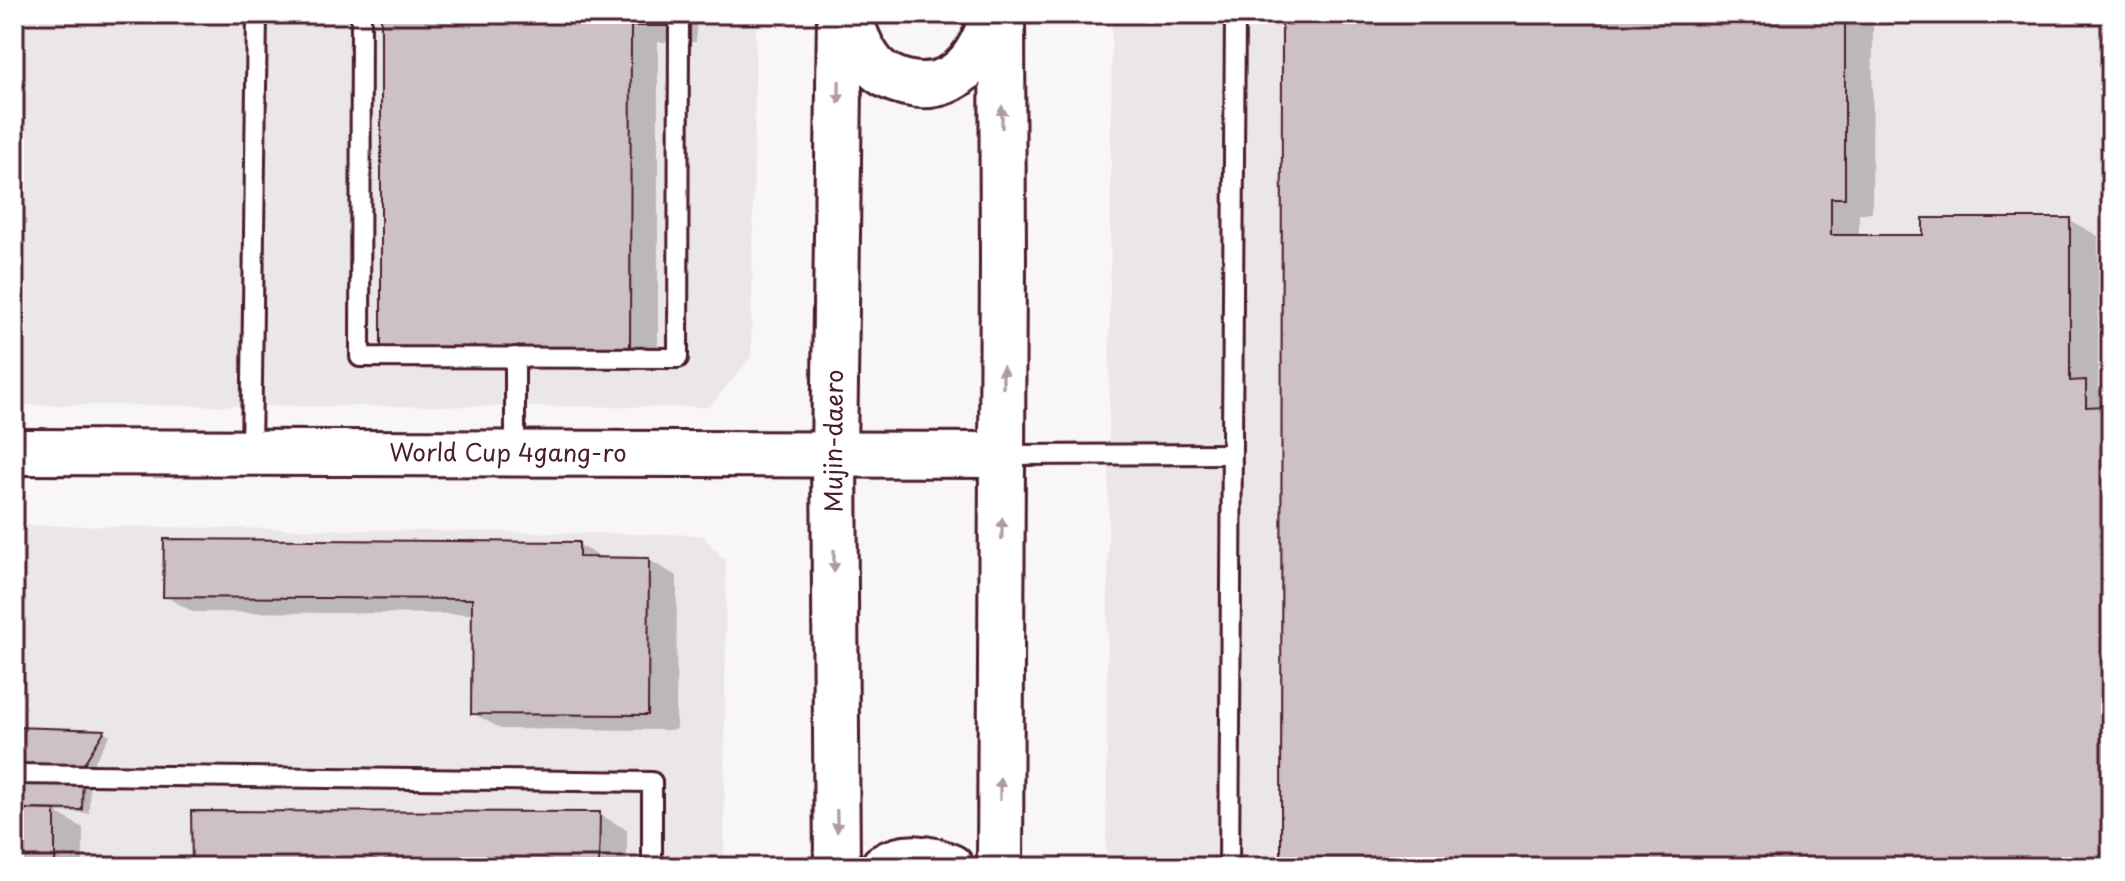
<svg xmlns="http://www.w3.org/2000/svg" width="2125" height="881" font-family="'Playpen Sans',sans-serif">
	<rect width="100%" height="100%" fill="#f8f6f7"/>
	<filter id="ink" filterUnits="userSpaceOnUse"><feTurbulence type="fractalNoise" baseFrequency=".0125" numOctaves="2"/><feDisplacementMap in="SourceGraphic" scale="16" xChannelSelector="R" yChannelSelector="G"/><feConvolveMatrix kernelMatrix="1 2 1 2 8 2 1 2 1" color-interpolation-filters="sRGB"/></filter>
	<g filter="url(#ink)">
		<!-- built -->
		<g fill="#ebe6e8">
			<polygon points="14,14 756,14 751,357 709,407 14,405"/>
			<polygon points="1112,14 2111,14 2111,867 1106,867"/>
			<polygon points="14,525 702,535 726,561 724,867 14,867"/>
		</g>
		<!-- shadow -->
		<g fill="#0003">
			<polygon points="383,14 696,14 696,42 658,42 658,364 411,364"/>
			<polygon points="1284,14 1873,14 1872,213 1859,213 1859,237 1925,237 2069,220 2098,236 2098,389 2111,397 2111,867 1283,867"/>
			<polygon points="578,544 604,559 649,560 677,576 676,730 501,729 473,713 474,614 193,612 165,596"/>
			<polygon points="14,729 104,732 110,735 90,769 89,813 56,812 83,828 83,867 14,867"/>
			<polygon points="599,814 627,830 627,867 193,867"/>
		</g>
		<!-- building -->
		<g fill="#cdc1c4" stroke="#4a1f2b" stroke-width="2">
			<polygon points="381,14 668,14 668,26 631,26 630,349 381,349"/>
			<polygon points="1282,14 1845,14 1845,198 1831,198 1831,235 1923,235 1923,218 2070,218 2070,381 2086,380 2086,407 2105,406 2106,864 1839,865 1839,867 1281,867"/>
			<polygon points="164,539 579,542 579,557 649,558 648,715 471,714 472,599 163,597"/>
			<polygon points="14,727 105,730 83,765 82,810 14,809"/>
			<polygon points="14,809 55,810 55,867 14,867"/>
			<polygon points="191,811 600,812 599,867 192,867"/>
		</g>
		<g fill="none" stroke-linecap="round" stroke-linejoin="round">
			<defs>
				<g id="service">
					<polyline points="361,14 360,357 678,358 679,14"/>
					<polyline points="251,453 257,14"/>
					<polyline points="515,454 515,357"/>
					<polyline points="1003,455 1230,454"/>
					<polyline points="14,774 652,782 652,867"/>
					<polyline points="1229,867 1235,14"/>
				</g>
				<g id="tertiary">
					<path id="s1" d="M 14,452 L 1003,455"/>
				</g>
				<g id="secondary">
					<path d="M 848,14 C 854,31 861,51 873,65 C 881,74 894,80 906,83 C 955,95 981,57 993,14"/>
					<path id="s2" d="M 837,867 L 834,455 L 840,14"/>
					<path d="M 883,867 C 904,854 930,857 951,867"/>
					<polyline points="1000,867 1003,259 1002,14"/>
				</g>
			</defs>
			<!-- service casing -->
			<use href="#service" stroke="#4a1f2b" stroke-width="24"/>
			<!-- tertiary casing -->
			<use href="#tertiary" stroke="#4a1f2b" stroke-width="50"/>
			<!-- secondary casing -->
			<use href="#secondary" stroke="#4a1f2b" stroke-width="50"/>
			<!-- service -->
			<use href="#service" stroke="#fff" stroke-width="18"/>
			<!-- tertiary -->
			<use href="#tertiary" stroke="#fff" stroke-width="44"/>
			<!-- secondary -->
			<use href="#secondary" stroke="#fff" stroke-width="44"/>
		</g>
		<!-- one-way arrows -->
		<defs><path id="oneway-solid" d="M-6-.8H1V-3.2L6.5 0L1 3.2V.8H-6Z" transform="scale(2)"/></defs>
		<g fill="#ae9aa0">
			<use href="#oneway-solid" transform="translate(839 92) rotate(91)"/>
			<use href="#oneway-solid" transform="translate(1002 117) rotate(-90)"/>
			<use href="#oneway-solid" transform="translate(1003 377) rotate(-90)"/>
			<use href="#oneway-solid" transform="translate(1002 529) rotate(-89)"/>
			<use href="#oneway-solid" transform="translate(834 561) rotate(90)"/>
			<use href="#oneway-solid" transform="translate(1000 789) rotate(-90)"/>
			<use href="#oneway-solid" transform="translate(837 821) rotate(89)"/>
		</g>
	</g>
	<g text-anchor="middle" stroke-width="7" stroke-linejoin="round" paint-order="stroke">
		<!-- street labels -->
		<g font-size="24" fill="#4a1f2b" stroke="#fff">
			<text dy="8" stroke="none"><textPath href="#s2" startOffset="426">Mujin-daero</textPath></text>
			<text dy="8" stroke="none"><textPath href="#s1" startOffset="494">World Cup 4gang-ro</textPath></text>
		</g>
	</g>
	<!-- margin -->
	<rect width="2125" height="881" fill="none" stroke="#fff" stroke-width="48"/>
	<rect x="24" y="24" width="2077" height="833" fill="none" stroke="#4a1f2b" stroke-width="3" filter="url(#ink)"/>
</svg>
